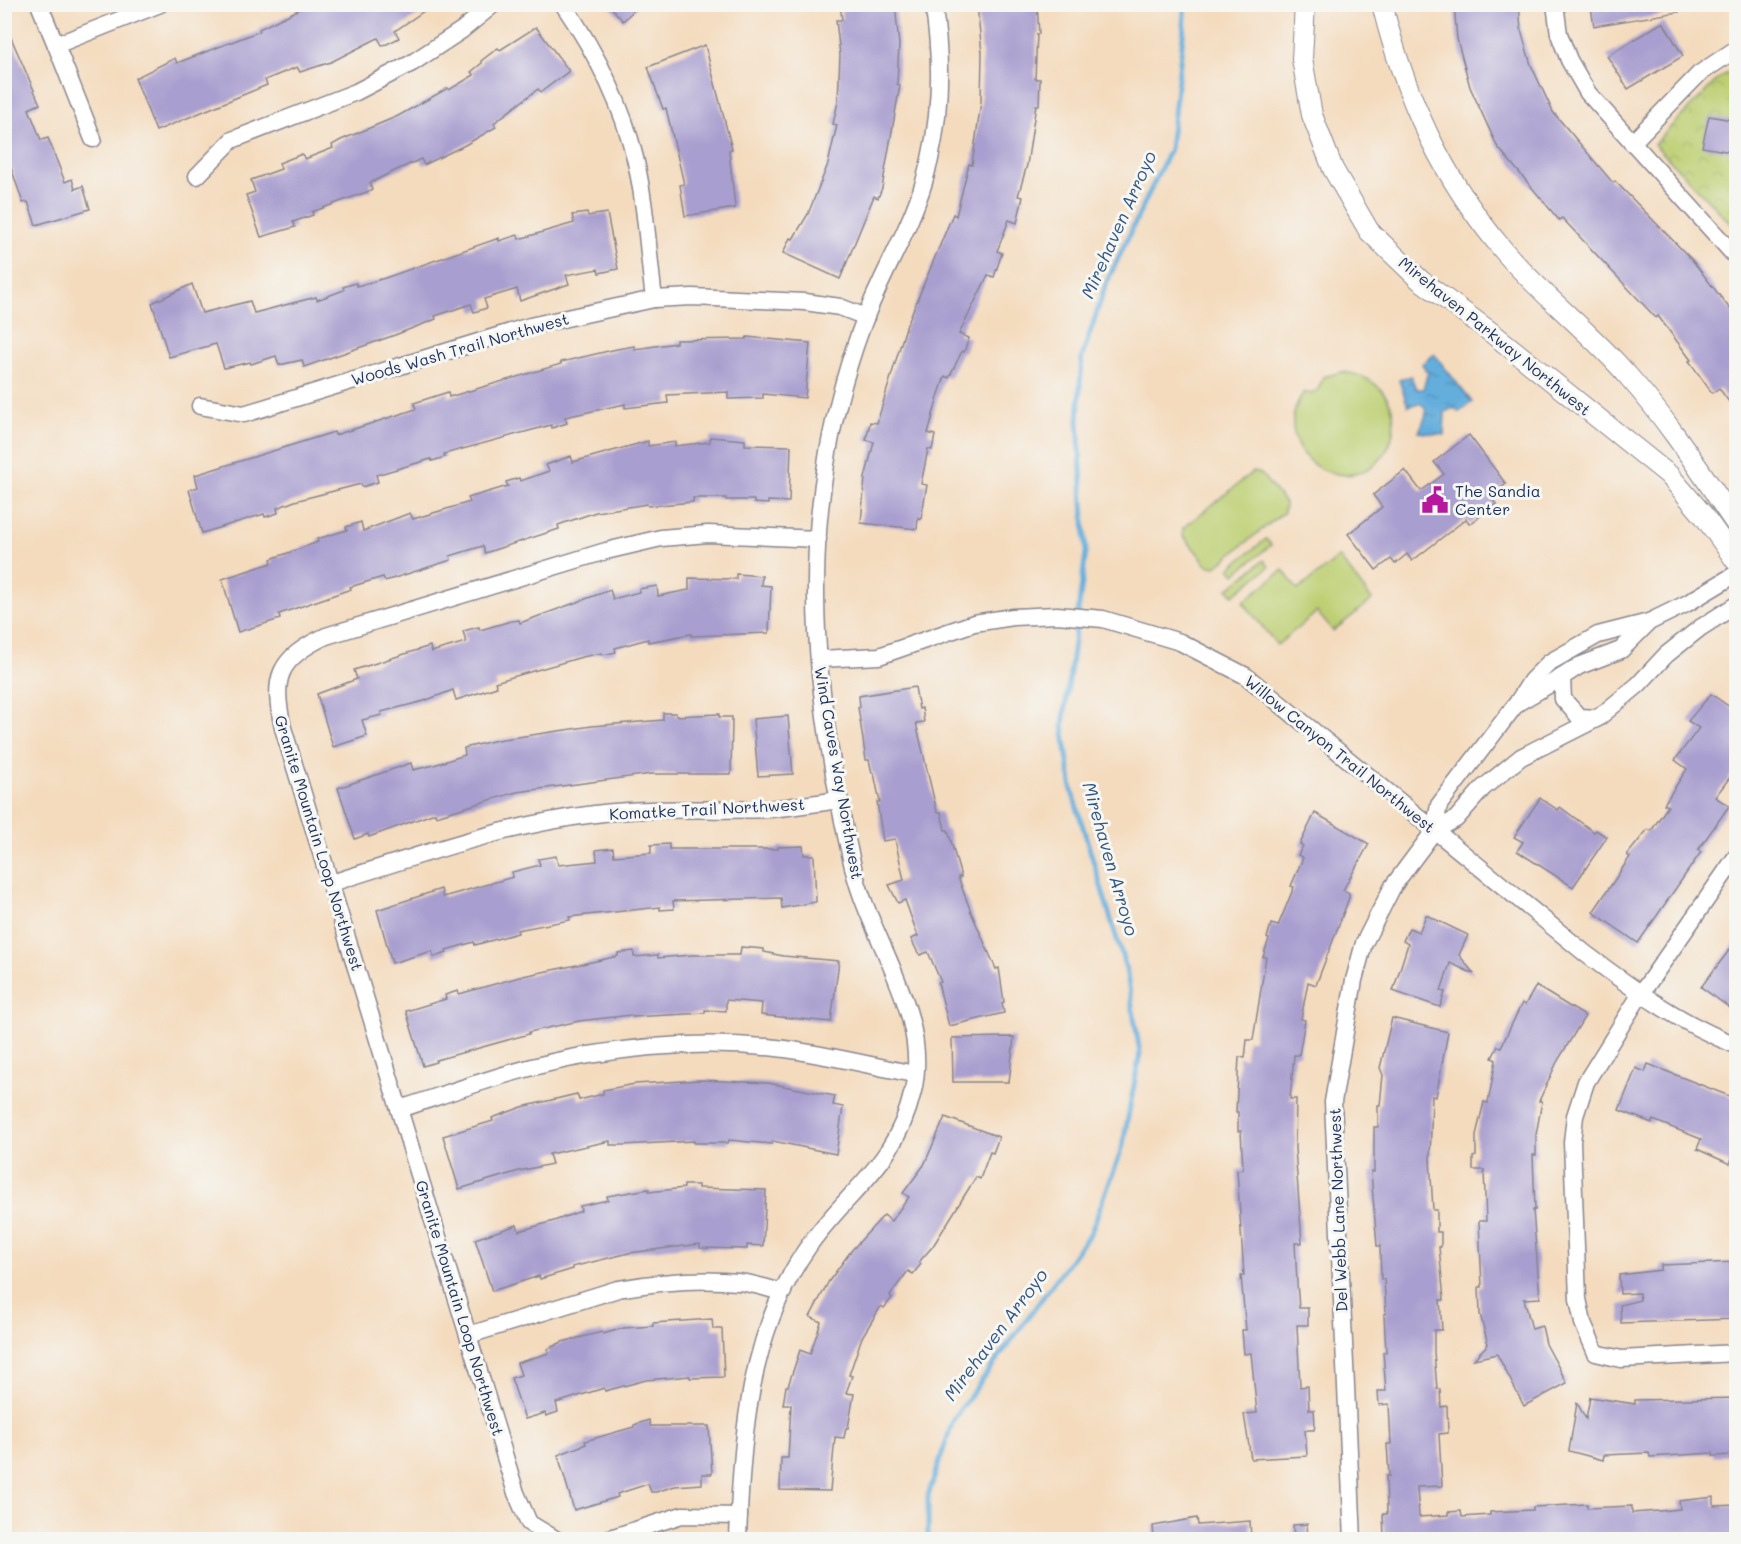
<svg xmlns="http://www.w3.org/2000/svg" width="1741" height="1544" font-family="Mali,sans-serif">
	<defs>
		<pattern id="park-crowns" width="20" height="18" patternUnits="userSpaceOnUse" patternTransform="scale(1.5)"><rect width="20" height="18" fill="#bdcf72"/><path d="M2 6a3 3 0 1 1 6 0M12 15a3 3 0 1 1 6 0" fill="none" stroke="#a2b265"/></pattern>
		<pattern id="water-ripples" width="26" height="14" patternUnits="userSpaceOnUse" patternTransform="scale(1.5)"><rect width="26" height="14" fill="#64aedc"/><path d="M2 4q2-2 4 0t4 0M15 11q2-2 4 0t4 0" fill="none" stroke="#528eb6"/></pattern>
	</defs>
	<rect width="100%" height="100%" fill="#f6f6f2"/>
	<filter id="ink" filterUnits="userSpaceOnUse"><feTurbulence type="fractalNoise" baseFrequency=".0167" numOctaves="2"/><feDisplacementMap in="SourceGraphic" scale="12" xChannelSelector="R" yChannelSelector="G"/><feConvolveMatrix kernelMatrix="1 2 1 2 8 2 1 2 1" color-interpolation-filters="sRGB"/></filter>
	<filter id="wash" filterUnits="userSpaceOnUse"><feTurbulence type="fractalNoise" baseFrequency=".008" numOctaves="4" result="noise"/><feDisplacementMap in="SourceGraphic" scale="24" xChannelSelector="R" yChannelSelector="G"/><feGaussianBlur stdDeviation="1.35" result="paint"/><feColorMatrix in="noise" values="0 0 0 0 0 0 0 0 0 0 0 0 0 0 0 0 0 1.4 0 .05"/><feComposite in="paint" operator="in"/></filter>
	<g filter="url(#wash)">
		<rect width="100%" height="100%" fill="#f4dbbe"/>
		<!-- green -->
		<g fill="#bdcf72" stroke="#6c7f68" stroke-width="1.5">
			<path d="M 1342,372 C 1426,381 1398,496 1326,471 C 1314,467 1302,456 1297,444 C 1290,425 1292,408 1304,392 L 1311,394 L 1318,390 L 1323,377 Z"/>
			<polygon points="1253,472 1261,474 1285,503 1284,512 1215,567 1207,565 1183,535 1183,528"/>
			<polygon points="1266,539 1271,545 1235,574 1230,568"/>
			<polygon points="1339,557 1372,600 1333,631 1317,612 1277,645 1243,602 1283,570 1298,590"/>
			<polygon points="1264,560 1269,567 1233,595 1228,589"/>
		</g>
		<!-- park -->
		<polygon fill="url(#park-crowns)" stroke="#6c7f68" stroke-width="1.5" points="1736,67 1736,229 1654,144 1717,80"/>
		<!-- water -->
		<polygon fill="url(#water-ripples)" stroke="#406e9d" stroke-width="1.5" points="1434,354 1472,402 1459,412 1453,408 1445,412 1444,435 1419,432 1426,415 1425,407 1419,403 1408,406 1399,380 1411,376 1416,389 1423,389 1428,373 1422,364"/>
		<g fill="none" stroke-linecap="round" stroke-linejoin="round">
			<!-- stream -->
			<polyline stroke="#64aedc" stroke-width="5" points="928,1540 928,1496 954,1418 1091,1232 1122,1149 1140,1053 1126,969 1072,791 1063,725 1086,552 1078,420 1082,357 1106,284 1170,149 1184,27 1184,4"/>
		</g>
		<g id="blocks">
			<!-- building -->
			<g fill="#a89ecf">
				<polygon points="310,4 434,4 395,31 399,38 387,44 382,45 378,38 331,62 300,72 297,67 265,80 267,85 156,131 135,78 175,58 177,63 260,31 259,29"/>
				<polygon points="608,4 640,4 623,21"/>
				<polygon points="840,4 895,4 899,45 897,84 900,85 882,188 878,198 874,196 840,279 783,253 790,238 793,239 808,214 828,164 837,125 833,124 838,102 840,55 836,20 842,20"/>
				<polygon points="1037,4 1039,34 1037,34 1035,79 1040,79 1039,105 1036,105 1027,165 1018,196 1023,197 1017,223 1009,220 997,251 1002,253 994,277 988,275 959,334 969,338 964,352 962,351 949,378 945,376 938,397 928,433 935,435 932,450 928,449 921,484 927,485 921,519 918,518 917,529 861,523 865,478 874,442 866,440 870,422 877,423 906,327 953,214 956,216 969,164 972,165 981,102 982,53 977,5"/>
				<polygon points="1454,4 1519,4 1521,30 1531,65 1553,112 1613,183 1615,181 1692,260 1737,318 1737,413 1719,388 1712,393 1689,361 1691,360 1658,316 1656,318 1562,218 1559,220 1497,146 1470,87 1457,39"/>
				<polygon points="1606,4 1678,4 1679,12 1594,26 1591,7"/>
				<polygon points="1663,22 1683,56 1628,89 1607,56"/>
				<polygon points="5,24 40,104 29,109 41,140 48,138 65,182 72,179 75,189 83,186 90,209 36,225 28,202 23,203 10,165 4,167"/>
				<polygon points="536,27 569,71 541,92 538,89 494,123 496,127 465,145 424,165 421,159 390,173 370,183 372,190 312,212 313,215 293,222 295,227 261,237 246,195 255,192 251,180 281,169 279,163 302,154 305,159 333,148 332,145 341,140 398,116 448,88 449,90 474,75 471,72 482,63 481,61 498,48 500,50"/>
				<polygon points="705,45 732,149 729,150 735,208 685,216 680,185 684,184 666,108 663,109 648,67"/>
				<polygon points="1709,116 1737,121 1737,153 1702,147"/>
				<polygon points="587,213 588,216 607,213 618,269 599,273 598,269 566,275 569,284 520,301 517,289 484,299 487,308 474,312 471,304 435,316 436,319 395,335 304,367 302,360 279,365 276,356 251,364 250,362 224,368 216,344 169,357 152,303 192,284 202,313 250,301 254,313 316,297 317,300 344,290 343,287 356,283 357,286 385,278 499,238 499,241 518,235 519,239 574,223 572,215"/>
				<polygon points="747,337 810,343 805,398 763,394 763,398 728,399 728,392 667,395 668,403 625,408 625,404 565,417 567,423 552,428 551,425 444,454 445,457 432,461 431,459 376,475 378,482 362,487 361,484 295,501 277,508 278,513 265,517 264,514 202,533 189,490 198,487 195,475 334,432 335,435 379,421 416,409 414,403 448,392 449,397 561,364 561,362 617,349 634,346 635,349 676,343 676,340 746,339"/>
				<polygon points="1469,435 1506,484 1490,496 1496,504 1470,524 1466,519 1412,561 1407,554 1395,564 1391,559 1376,570 1348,534 1382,507 1373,495 1405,470 1421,491 1444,474 1434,462"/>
				<polygon points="710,437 745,440 745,445 791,446 789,502 768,501 768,504 754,503 754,500 726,500 726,498 693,498 693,502 648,506 647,504 596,512 558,525 559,529 500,548 485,553 483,546 450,556 451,560 385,581 383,577 350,587 351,589 279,614 280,619 238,632 222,579 272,563 271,559 318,542 317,539 347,530 346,527 361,522 363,531 410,513 413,519 470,502 468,498 508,486 506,482 519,478 520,481 549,471 546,465 571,456 573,462 648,441 648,446 675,442 675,446 710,442"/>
				<polygon points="736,574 762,576 761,585 771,586 769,633 691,636 691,634 648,642 648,639 615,648 616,652 603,655 602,653 582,657 495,682 497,687 456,700 453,690 424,701 381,712 382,715 362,720 367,736 333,747 317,694 357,679 354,670 430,646 431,652 466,642 463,631 479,627 480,630 511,621 519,620 520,623 610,590 613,599 639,592 639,589 657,586 658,596 689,590 689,578 736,579"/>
				<polygon points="915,687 919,709 922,708 924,722 916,723 937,812 941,812 945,830 948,830 961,877 958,877 971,912 996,969 999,968 1004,1002 1002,1003 1004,1013 949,1026 938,983 941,982 928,952 920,955 917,951 911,939 918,936 905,900 898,903 889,885 904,880 895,839 883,841 877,802 880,802 874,773 872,773 869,760 866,760 858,707 860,707 859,696"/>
				<polygon points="1711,694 1737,712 1737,768 1715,797 1729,806 1698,850 1701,852 1638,943 1593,912 1630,857 1627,855 1648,829 1651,831 1668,806 1664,804 1687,769 1675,760 1699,728 1688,721"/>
				<polygon points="663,713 676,713 676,716 719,714 719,717 732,717 731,774 651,774 517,792 436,816 435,813 369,837 368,834 355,839 338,788 411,763 413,770 434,765 465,755 464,748 497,740 592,726 663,720"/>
				<polygon points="788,716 793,774 758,776 753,719"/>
				<polygon points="1540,798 1558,810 1560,807 1594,832 1596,830 1607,837 1573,887 1517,851 1523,842 1514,837"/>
				<polygon points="1315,813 1369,844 1343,890 1349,893 1349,898 1316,985 1308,982 1301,1019 1305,1020 1299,1055 1294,1055 1290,1099 1296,1099 1295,1149 1302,1243 1295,1243 1297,1283 1299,1308 1308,1308 1308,1325 1297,1325 1300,1387 1308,1386 1309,1410 1314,1410 1315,1425 1314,1430 1305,1430 1307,1456 1251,1459 1244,1414 1257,1413 1251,1353 1244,1354 1242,1330 1246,1330 1241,1276 1244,1276 1237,1170 1243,1169 1241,1131 1238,1131 1238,1112 1236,1112 1239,1057 1245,1058 1247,1040 1253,1040 1266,957 1263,957 1269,939 1267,938 1271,924 1278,926 1294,887 1291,886 1303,858 1298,855 1303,846 1300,844"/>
				<polygon points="669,844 669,849 778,849 778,847 803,846 804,855 814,855 816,902 782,908 781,898 673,901 674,909 660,910 660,907 569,917 570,920 517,930 518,933 475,945 474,942 446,950 447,953 434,957 432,951 392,963 377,910 441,889 443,897 513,877 512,872 540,865 538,859 556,856 558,865 597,861 596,850 613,848 614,856 651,853 651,845"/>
				<polygon points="1426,915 1468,935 1459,955 1474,974 1450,963 1441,991 1445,992 1440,1007 1393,991 1408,944 1403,941 1409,928 1419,932"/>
				<polygon points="1737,940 1737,1013 1701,987"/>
				<polygon points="741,947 764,949 764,952 783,956 839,961 831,1022 761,1015 762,1003 726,1000 726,1011 705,1010 705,1013 632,1017 631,1015 579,1021 529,1032 529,1034 436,1060 436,1062 423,1066 406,1011 446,999 445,995 458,991 459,994 523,976 601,960 618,956 618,953 634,951 634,957 658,955 658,958 691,955 740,955"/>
				<polygon points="1536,986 1585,1016 1557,1062 1539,1101 1542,1101 1536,1135 1536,1155 1533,1155 1535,1210 1533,1210 1540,1298 1524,1299 1532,1329 1542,1326 1546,1344 1567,1383 1524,1406 1497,1354 1474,1359 1488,1344 1480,1314 1479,1287 1482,1287 1479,1221 1486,1221 1484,1170 1473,1170 1473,1157 1476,1156 1476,1135 1484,1102 1488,1103 1496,1060 1492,1058 1498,1046 1501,1047 1522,1003 1525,1005"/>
				<polygon points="1392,1018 1448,1032 1436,1097 1432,1096 1430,1159 1433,1210 1437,1210 1437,1232 1441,1232 1441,1247 1439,1247 1444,1300 1440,1300 1442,1330 1434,1330 1434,1352 1437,1389 1440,1389 1441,1407 1447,1406 1448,1433 1439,1434 1442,1486 1417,1487 1419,1517 1448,1515 1448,1512 1461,1511 1462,1517 1490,1515 1490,1512 1533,1510 1533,1507 1587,1504 1587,1508 1632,1506 1632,1513 1659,1511 1680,1509 1679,1501 1714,1497 1714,1506 1737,1505 1737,1539 1395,1539 1394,1536 1384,1537 1383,1514 1387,1514 1386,1476 1389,1476 1387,1444 1391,1444 1389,1404 1379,1405 1378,1391 1386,1391 1383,1352 1386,1352 1384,1314 1386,1314 1384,1279 1381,1279 1380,1246 1377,1246 1371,1172 1374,1172 1374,1127 1378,1127 1378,1105 1380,1105 1383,1075 1380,1068"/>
				<polygon points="1014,1037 1009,1082 953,1082 952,1038"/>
				<polygon points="1648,1064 1737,1099 1737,1144 1730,1164 1697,1149 1701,1139 1653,1120 1652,1123 1619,1110 1636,1068 1645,1072"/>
				<polygon points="700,1080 768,1083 835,1096 833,1105 843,1107 836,1154 773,1141 772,1144 729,1140 728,1143 694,1143 694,1141 623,1145 610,1145 610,1141 549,1154 552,1164 519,1171 459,1189 443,1136 493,1121 492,1118 522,1107 577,1094 579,1100 603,1094 603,1090 635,1084"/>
				<polygon points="945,1117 999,1137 993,1153 990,1152 980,1179 976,1177 933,1246 919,1262 921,1264 913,1274 908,1271 890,1295 892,1298 884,1308 881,1306 862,1337 849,1375 852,1376 846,1393 854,1394 848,1428 846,1428 844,1438 835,1437 830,1491 780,1490 781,1458 788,1458 791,1405 783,1405 786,1386 788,1386 800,1350 810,1354 821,1322 810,1317 829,1281 851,1251 884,1215 891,1221 909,1197 903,1193 924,1165"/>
				<polygon points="684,1185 698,1185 698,1188 766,1190 763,1246 747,1245 747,1249 700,1248 700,1244 629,1253 572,1267 573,1269 540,1279 539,1276 492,1291 475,1239 517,1225 519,1231 554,1221 581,1211 580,1206 608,1200 607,1196 649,1189 649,1192 684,1188"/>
				<polygon points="1737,1262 1737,1319 1621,1323 1620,1305 1640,1300 1639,1293 1620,1294 1619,1275 1661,1270 1661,1265"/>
				<polygon points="712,1319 713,1329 722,1329 724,1377 690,1378 690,1376 646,1380 605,1391 604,1388 556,1403 558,1412 546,1416 545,1413 525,1419 511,1378 521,1375 517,1363 549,1353 548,1349 562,1342 602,1332 603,1334 624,1328 653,1326 653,1323"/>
				<polygon points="1590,1397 1635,1404 1635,1400 1737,1398 1737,1455 1713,1456 1713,1453 1650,1457 1649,1453 1604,1455 1603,1460 1569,1451 1577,1403 1586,1419"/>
				<polygon points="649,1420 650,1426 709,1426 712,1474 702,1474 702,1484 675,1486 656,1492 651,1492 648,1484 617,1494 618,1497 574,1510 558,1455 586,1444 585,1441 634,1427 634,1425"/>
				<polygon points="1197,1518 1198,1525 1250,1521 1251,1539 1154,1539 1153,1526"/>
				<polygon points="1307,1524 1308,1539 1294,1539 1293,1525"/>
			</g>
		</g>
	</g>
	<g filter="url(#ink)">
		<use href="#blocks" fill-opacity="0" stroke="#88858e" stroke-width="1.5"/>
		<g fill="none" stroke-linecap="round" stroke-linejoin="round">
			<defs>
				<g id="minor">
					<polyline points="39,4 56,45"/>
					<path d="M 563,4 C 595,51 622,103 635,158 C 646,204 648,253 654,299"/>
					<polyline points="1555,4 1559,34 1569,60 1588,93 1736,257"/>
					<polyline points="93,139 56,45 160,4"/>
					<polyline points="1632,143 1699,74 1736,49"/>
					<polyline points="197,176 232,140 356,92 412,63 462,30 494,4"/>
					<polyline points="200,406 244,414 530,326 654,299 692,297 805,302 840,307 866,317"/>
					<polyline points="1736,574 1686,604 1649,622 1621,650 1579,666 1562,677 1563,699 1579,717 1598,718 1638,685 1666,655 1700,628 1736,605"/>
					<path d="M 820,659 L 879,656 L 974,623 L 1013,617 L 1057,615 L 1103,619 L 1180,642 L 1246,676 L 1586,954 C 1633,989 1681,1024 1736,1045"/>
					<polyline points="1519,702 1562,677"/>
					<polyline points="1434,831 1439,805 1517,703 1531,681 1550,662 1598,635 1649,622"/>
					<polyline points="1736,857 1640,995 1586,1082 1575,1116 1572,1142 1578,1299 1583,1323 1596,1353 1621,1359 1736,1353"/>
					<path d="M 331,883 C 418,856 504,825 595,814 C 653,807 710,811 768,809 C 792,807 816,803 840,800"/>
					<path d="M 400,1109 C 461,1089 525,1065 589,1055 C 653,1044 720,1041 785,1049 C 828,1055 872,1066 915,1074"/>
					<path d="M 469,1335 L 618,1289 C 657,1282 698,1278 738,1282 C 753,1283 768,1289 783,1292"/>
					<path d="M 557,1540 L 529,1523 L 516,1493 L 283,728 C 272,678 277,659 326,636 L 606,551 L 661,538 L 708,534 L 818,539"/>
					<polyline points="604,1540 682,1515 739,1516"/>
					<path d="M 738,1540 C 741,1437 749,1330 810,1244 C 851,1187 895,1167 913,1091 C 931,1014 870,940 853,867 C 833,780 816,683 816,594 C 815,501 832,403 866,316 C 884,271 910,228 924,182 C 941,126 943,61 933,4"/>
					<polyline points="1353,1540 1333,1102 1354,980 1364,943 1393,886 1434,831 1456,819 1483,788 1521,757 1598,718"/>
				</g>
				<g id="tertiary">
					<polyline points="1305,4 1302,59 1312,115 1333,169 1369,231 1420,280 1492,333 1669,475 1704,516 1736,561"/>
					<path d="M 1382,4 C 1405,97 1442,178 1504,251 C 1542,296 1591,332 1629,377 C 1669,422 1702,474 1736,524"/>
				</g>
			</defs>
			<!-- minor casing -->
			<use href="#minor" stroke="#88858e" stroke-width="19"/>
			<!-- tertiary casing -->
			<use href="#tertiary" stroke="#88858e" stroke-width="22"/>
			<!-- minor -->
			<use href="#minor" stroke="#fff" stroke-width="16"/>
			<!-- tertiary -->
			<use href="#tertiary" stroke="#fff" stroke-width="20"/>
		</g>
	</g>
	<!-- icons -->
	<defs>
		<symbol id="civic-bare" viewBox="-9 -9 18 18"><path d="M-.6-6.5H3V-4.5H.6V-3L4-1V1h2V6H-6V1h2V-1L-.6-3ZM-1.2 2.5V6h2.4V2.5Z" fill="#b5179e" stroke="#f6f6f2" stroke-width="2.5" paint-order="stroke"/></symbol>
	</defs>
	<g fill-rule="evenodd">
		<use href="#civic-bare" x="1416" y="481" width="38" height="38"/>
	</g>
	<g text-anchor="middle" stroke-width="6" stroke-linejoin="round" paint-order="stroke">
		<!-- street labels -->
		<g font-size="16" fill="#1b2f5e" stroke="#f6f6f2">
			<text transform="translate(1495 336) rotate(39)" y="6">Mirehaven Parkway Northwest</text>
			<text transform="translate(460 349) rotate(-16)" y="6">Woods Wash Trail Northwest</text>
			<text transform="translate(1340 754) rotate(39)" y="6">Willow Canyon Trail Northwest</text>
			<text transform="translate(839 773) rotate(80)" y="6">Wind Caves Way Northwest</text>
			<text transform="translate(707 809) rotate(-3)" y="6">Komatke Trail Northwest</text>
			<text transform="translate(319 843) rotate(73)" y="6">Granite Mountain Loop Northwest</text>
			<text transform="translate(1338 1210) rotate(-92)" y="6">Del Webb Lane Northwest</text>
			<text transform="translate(460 1308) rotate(73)" y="6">Granite Mountain Loop Northwest</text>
		</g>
		<!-- poi labels -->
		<g font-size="16" fill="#1b2f5e" stroke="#f6f6f2" text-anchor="start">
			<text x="1455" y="497">The Sandia<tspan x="1455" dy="18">Center</tspan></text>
		</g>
		<!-- water labels -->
		<g font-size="18" font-style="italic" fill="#315584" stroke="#f6f6f2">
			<text transform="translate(1119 225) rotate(-66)" y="6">Mirehaven Arroyo</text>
			<text transform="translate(1110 859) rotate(74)" y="6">Mirehaven Arroyo</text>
			<text transform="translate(996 1335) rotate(-53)" y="6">Mirehaven Arroyo</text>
		</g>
	</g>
	<!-- margin -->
	<rect width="1741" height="1544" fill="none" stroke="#f6f6f2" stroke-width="24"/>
</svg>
